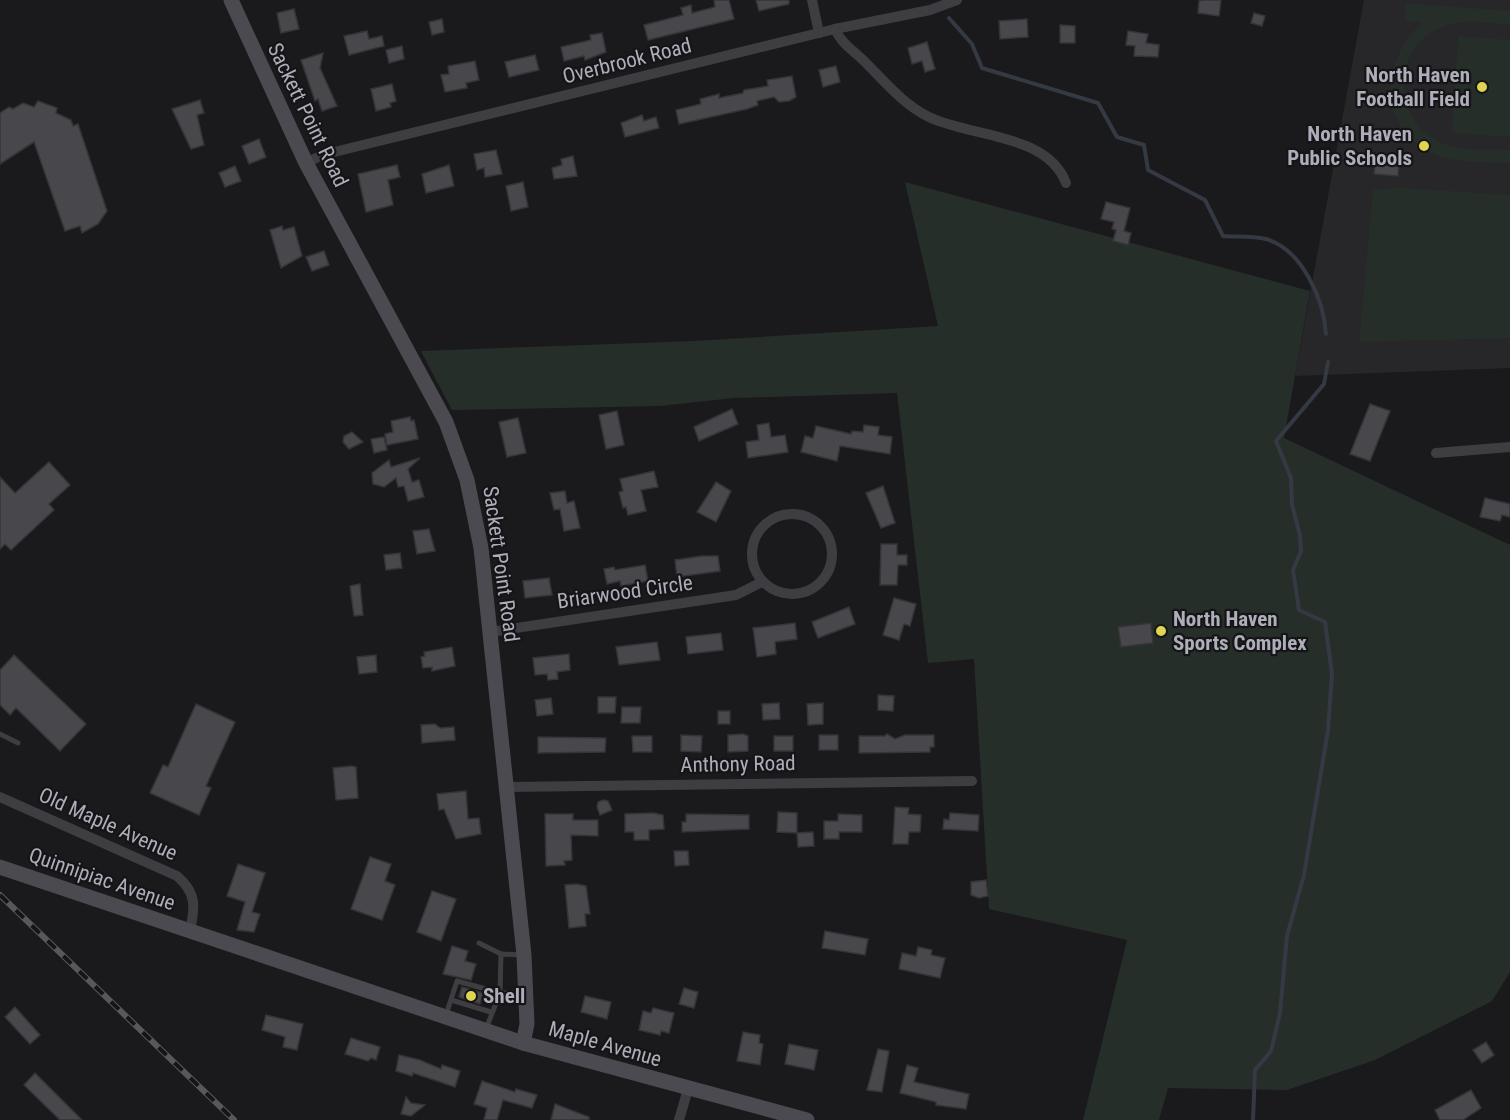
<svg xmlns="http://www.w3.org/2000/svg" width="1510" height="1120" font-family="'Roboto Condensed',sans-serif">
	<rect width="100%" height="100%" fill="#1a1a1c"/>
	<!-- built -->
	<polygon fill="#272629" points="1364,0 1510,0 1510,368 1295,376"/>
	<!-- green -->
	<g fill="#262e2a">
		<path d="M 1406,3 L 1510,11 L 1510,25 C 1488,23 1463,18 1442,27 C 1391,47 1391,122 1442,143 C 1462,151 1488,149 1510,150 L 1510,163 C 1485,162 1455,164 1432,153 C 1376,125 1381,59 1423,22 L 1405,21 Z"/>
		<polygon points="1458,36 1510,40 1510,137 1452,133"/>
		<polygon points="905,182 1310,291 1284,438 1510,545 1510,972 1492,1001 1375,1060 1287,1090 1168,1088 1159,1120 1083,1120 1127,940 989,909 974,659 928,663 897,393 734,398 660,406 452,410 421,351 695,341 938,326"/>
		<polygon points="1403,188 1510,195 1510,338 1359,342 1373,189"/>
	</g>
	<g fill="none" stroke-linecap="round" stroke-linejoin="round">
		<!-- stream -->
		<g stroke="#353943" stroke-width="4">
			<path d="M 949,18 L 972,44 L 982,68 L 1098,103 L 1117,137 L 1144,145 L 1148,170 L 1205,200 L 1223,236 C 1236,237 1253,236 1266,239 C 1302,249 1324,300 1326,334"/>
			<polyline points="1253,1120 1255,1070 1271,1051 1280,1013 1287,936 1304,875 1328,730 1332,674 1325,622 1299,610 1293,570 1301,551 1300,535 1292,505 1291,478 1276,441 1324,384 1328,362"/>
		</g>
	</g>
	<!-- building -->
	<g fill="#48474c" stroke="#353438" stroke-width="1.5">
		<polygon points="714,0 729,0 734,19 648,40 644,25 683,15 681,8 691,5 692,13 715,7"/>
		<polygon points="756,0 789,0 789,4 759,11"/>
		<polygon points="1204,0 1221,0 1219,16 1198,13 1199,1"/>
		<polygon points="294,9 299,29 281,33 277,13"/>
		<polygon points="1254,13 1265,16 1262,26 1251,23"/>
		<polygon points="442,19 444,32 432,35 429,22"/>
		<polygon points="1027,19 1028,37 1000,39 999,21"/>
		<polygon points="1060,25 1075,26 1075,43 1060,43"/>
		<polygon points="367,31 369,39 382,36 384,46 349,55 344,36"/>
		<polygon points="1128,31 1148,34 1146,43 1159,45 1158,57 1134,56 1135,46 1126,45"/>
		<polygon points="602,33 606,52 585,60 584,56 564,61 561,47 591,40 590,35"/>
		<polygon points="927,42 935,69 925,72 922,61 912,64 908,48"/>
		<polygon points="402,46 404,59 389,63 386,50"/>
		<polygon points="323,53 320,68 337,106 322,111 318,99 315,101 301,60"/>
		<polygon points="535,55 539,70 509,77 505,62"/>
		<polygon points="475,61 479,80 466,83 467,88 445,92 441,75 449,74 448,66"/>
		<polygon points="836,66 840,82 823,87 819,70"/>
		<polygon points="792,76 796,97 789,101 779,102 774,97 757,101 758,105 747,109 679,124 676,110 701,104 700,99 719,94 719,98 743,93 744,90 768,86 767,80"/>
		<polygon points="392,84 396,101 390,103 391,107 376,111 371,89"/>
		<polygon points="200,100 204,113 197,115 204,145 191,149 172,109"/>
		<polygon points="38,101 57,108 56,113 71,120 73,126 78,124 107,211 98,224 82,233 80,226 65,231 34,142 0,164 0,113 9,107 13,109 23,103 34,107"/>
		<polygon points="642,115 644,121 656,117 659,128 625,137 621,123"/>
		<polygon points="259,139 266,157 249,164 242,146"/>
		<polygon points="496,150 502,174 485,177 484,168 477,170 474,154"/>
		<polygon points="573,156 577,176 554,179 552,168 562,165 561,159"/>
		<polygon points="1375,164 1399,166 1398,176 1374,174"/>
		<polygon points="397,165 400,177 388,180 393,205 366,212 358,174"/>
		<polygon points="449,165 454,186 426,193 422,174"/>
		<polygon points="235,166 241,181 225,187 219,173"/>
		<polygon points="523,182 528,207 511,211 506,186"/>
		<polygon points="1106,202 1130,208 1124,231 1131,233 1128,245 1113,241 1116,230 1112,229 1114,222 1101,219"/>
		<polygon points="282,226 283,230 294,227 302,256 281,268 270,230"/>
		<polygon points="324,251 329,265 312,271 306,257"/>
		<polygon points="1370,404 1390,411 1370,461 1350,454"/>
		<polygon points="732,409 738,424 699,441 694,427"/>
		<polygon points="617,411 624,445 606,449 599,415"/>
		<polygon points="410,417 411,421 414,420 418,439 387,445 385,434 393,432 391,421"/>
		<polygon points="518,418 526,453 507,457 499,422"/>
		<polygon points="769,423 771,437 785,435 788,452 748,458 746,442 759,440 757,425"/>
		<polygon points="864,425 879,427 878,435 892,437 890,454 840,446 837,461 801,452 805,436 813,438 816,426 851,434 852,431 863,432"/>
		<polygon points="352,432 363,442 349,449 343,442 344,436"/>
		<polygon points="384,437 387,450 374,453 371,439"/>
		<polygon points="420,458 408,469 412,482 419,480 424,497 408,501 404,486 398,487 396,478 384,487 373,484 372,473 389,460 391,467"/>
		<polygon points="49,462 70,485 49,504 54,510 11,550 5,544 0,549 0,477 15,493"/>
		<polygon points="654,471 658,487 641,490 646,511 628,515 626,507 623,508 619,492 623,491 620,479"/>
		<polygon points="716,482 731,491 716,522 697,512"/>
		<polygon points="883,486 895,523 881,528 866,493"/>
		<polygon points="565,491 567,503 574,501 580,528 564,531 560,509 554,510 550,493"/>
		<polygon points="1485,498 1510,504 1510,517 1502,515 1500,521 1480,517"/>
		<polygon points="429,529 435,551 417,554 413,531"/>
		<polygon points="881,544 897,544 897,555 907,555 907,565 898,565 897,585 880,585"/>
		<polygon points="400,553 402,568 386,570 384,555"/>
		<polygon points="702,556 718,556 720,571 677,577 675,560"/>
		<polygon points="645,565 648,581 621,586 620,581 607,584 604,569 614,567 615,570"/>
		<polygon points="549,578 552,595 525,598 523,581"/>
		<polygon points="360,584 363,615 354,616 350,586"/>
		<polygon points="894,598 916,604 910,626 904,624 899,640 883,635"/>
		<polygon points="849,607 855,624 818,638 812,622"/>
		<polygon points="795,623 797,639 775,642 776,654 757,657 753,628"/>
		<polygon points="1151,623 1153,643 1121,647 1118,627"/>
		<polygon points="721,633 723,650 688,654 686,637"/>
		<polygon points="657,642 660,660 619,665 616,647"/>
		<polygon points="452,647 455,666 432,671 432,667 423,668 421,657 425,656 424,652"/>
		<polygon points="569,654 570,670 557,672 558,679 548,680 547,674 535,675 533,658"/>
		<polygon points="14,655 86,724 60,751 16,708 10,715 0,705 0,670"/>
		<polygon points="376,655 377,672 359,674 357,657"/>
		<polygon points="878,695 894,696 893,711 878,710"/>
		<polygon points="598,697 616,697 615,713 598,713"/>
		<polygon points="551,698 553,714 537,716 535,700"/>
		<polygon points="779,703 780,719 763,720 762,704"/>
		<polygon points="823,703 823,724 808,725 807,704"/>
		<polygon points="196,704 235,722 206,786 211,788 199,815 150,793 163,765 168,767"/>
		<polygon points="622,707 641,707 640,723 621,723"/>
		<rect x="718" y="711" width="12" height="13"/>
		<polygon points="435,724 440,728 454,727 455,740 422,743 421,725"/>
		<polygon points="743,734 748,736 748,751 728,752 728,735"/>
		<polygon points="887,734 895,739 905,735 934,735 934,747 930,747 930,752 859,753 859,736 885,736"/>
		<polygon points="681,735 702,736 701,752 681,751"/>
		<rect x="819" y="735" width="19" height="15"/>
		<polygon points="632,736 652,736 652,752 633,752"/>
		<rect x="774" y="736" width="19" height="15"/>
		<polygon points="538,737 606,738 605,752 538,753"/>
		<polygon points="351,766 356,767 358,798 336,800 333,768"/>
		<polygon points="466,791 468,819 479,818 481,834 456,839 444,809 439,810 437,794"/>
		<polygon points="603,800 608,801 612,810 600,815 597,807 598,802"/>
		<polygon points="895,807 909,808 908,814 921,815 920,832 909,832 908,844 893,844"/>
		<polygon points="778,812 797,813 797,833 777,832"/>
		<polygon points="653,813 663,815 664,829 649,830 649,840 634,840 634,832 625,832 625,814"/>
		<polygon points="950,813 979,815 978,831 943,829 944,819 949,820"/>
		<polygon points="545,814 573,814 573,820 598,820 598,836 571,835 572,860 564,861 565,865 546,866"/>
		<polygon points="686,814 749,815 749,829 682,832 682,822 686,822"/>
		<polygon points="838,814 862,815 862,832 839,832 839,839 824,839 824,821 838,821"/>
		<polygon points="813,832 814,846 798,847 797,833"/>
		<polygon points="674,851 688,851 689,865 675,866"/>
		<polygon points="370,857 391,864 385,881 395,885 382,920 351,909"/>
		<polygon points="238,864 265,873 252,912 260,914 254,932 237,930 245,902 227,896"/>
		<polygon points="986,880 988,896 979,898 971,895 971,882"/>
		<polygon points="576,884 586,886 590,914 585,914 586,926 569,928 565,885"/>
		<polygon points="432,891 456,899 441,941 417,932"/>
		<polygon points="825,931 868,939 865,955 822,948"/>
		<polygon points="452,946 468,951 465,961 476,964 471,980 443,974"/>
		<polygon points="918,947 932,950 931,955 945,958 940,978 899,969 902,953 916,956"/>
		<polygon points="462,987 483,993 480,1004 459,997"/>
		<polygon points="684,988 698,992 694,1008 679,1004"/>
		<polygon points="585,996 611,1002 607,1019 581,1012"/>
		<polygon points="15,1007 40,1035 30,1044 5,1017"/>
		<polygon points="653,1008 674,1013 669,1033 661,1031 660,1035 639,1030 643,1011 651,1013"/>
		<polygon points="266,1015 303,1024 297,1050 283,1047 285,1037 262,1030"/>
		<polygon points="743,1032 760,1035 759,1043 763,1044 760,1065 737,1061"/>
		<polygon points="351,1038 380,1047 376,1060 371,1058 368,1061 345,1054"/>
		<polygon points="1486,1042 1494,1055 1482,1063 1473,1050"/>
		<polygon points="789,1044 818,1050 814,1070 785,1064"/>
		<polygon points="878,1049 889,1051 882,1092 867,1090"/>
		<polygon points="399,1055 420,1060 441,1069 442,1065 460,1071 455,1087 413,1073 412,1076 396,1071"/>
		<polygon points="907,1065 918,1068 914,1082 969,1094 966,1109 936,1105 936,1102 900,1093"/>
		<polygon points="35,1073 82,1120 60,1120 24,1085"/>
		<polygon points="482,1081 515,1092 516,1089 537,1095 532,1108 503,1100 497,1120 484,1120 487,1108 474,1104"/>
		<polygon points="1471,1090 1481,1108 1463,1120 1440,1120 1435,1110"/>
		<polygon points="406,1097 411,1103 425,1105 411,1116 401,1114"/>
		<polygon points="555,1104 589,1117 589,1120 551,1120"/>
	</g>
	<g fill="none" stroke-linecap="round" stroke-linejoin="round">
		<!-- lane -->
		<g stroke="#3e3d42" stroke-width="5">
			<polyline points="0,734 18,743"/>
			<polyline points="479,943 501,954"/>
			<polyline points="522,955 501,954 500,993 524,993"/>
			<polyline points="451,1000 491,1012"/>
			<polyline points="446,1015 457,981 500,993 486,1029"/>
		</g>
		<!-- street -->
		<g stroke="#3e3d42" stroke-width="10">
			<polyline points="812,0 819,33"/>
			<path d="M 835,29 C 841,44 856,52 866,63 C 885,82 904,105 929,117 C 970,137 1047,133 1066,183"/>
			<polyline points="306,163 322,155 835,29 930,10 957,0"/>
			<polyline points="1436,453 1510,447"/>
			<circle cx="792" cy="554" r="40"/>
			<polyline points="490,632 736,595 762,582"/>
			<polyline points="505,787 972,781"/>
			<path d="M 0,797 L 177,876 C 197,893 195,907 190,931"/>
			<polyline points="679,1120 688,1089"/>
		</g>
		<!-- secondary -->
		<g stroke="#4a4a50" stroke-width="15">
			<polyline points="231,0 306,163 446,422 467,480 481,548 524,955 527,1024 523,1043"/>
			<polyline points="0,867 523,1043 807,1120"/>
		</g>
		<defs>
			<polyline id="rail" points="0,895 234,1120"/>
		</defs>
		<!-- rail casing -->
		<use href="#rail" stroke="#57575d" stroke-width="6"/>
		<!-- rail -->
		<use href="#rail" stroke="#151517" stroke-width="4" stroke-dasharray="11" stroke-linecap="butt"/>
	</g>
	<!-- markers -->
	<g fill="#dfd54f" stroke="#151517" stroke-width="2">
		<circle cx="1482" cy="87" r="6"/>
		<circle cx="1424" cy="146" r="6"/>
		<circle cx="1161" cy="631" r="6"/>
		<circle cx="471" cy="996" r="6"/>
	</g>
	<g text-anchor="middle" stroke-width="4.5" stroke-linejoin="round" paint-order="stroke">
		<!-- street labels -->
		<g font-size="21" fill="#aeaeba" stroke="#151517">
			<text transform="translate(627 61) rotate(-14)" y="7">Overbrook Road</text>
			<text transform="translate(308 115) rotate(64)" y="7">Sackett Point Road</text>
			<text transform="translate(501 564) rotate(82)" y="7">Sackett Point Road</text>
			<text transform="translate(625 592) rotate(-8)" y="7">Briarwood Circle</text>
			<text transform="translate(738 764) rotate(-1)" y="7">Anthony Road</text>
			<text transform="translate(108 824) rotate(24)" y="7">Old Maple Avenue</text>
			<text transform="translate(102 879) rotate(19)" y="7">Quinnipiac Avenue</text>
			<text transform="translate(605 1044) rotate(16)" y="7">Maple Avenue</text>
		</g>
		<!-- poi labels -->
		<g font-size="21" font-weight="bold" fill="#aeaeba" stroke="#151517" text-anchor="end">
			<text x="1470" y="82">North Haven<tspan x="1470" dy="24">Football Field</tspan></text>
			<text x="1412" y="141">North Haven<tspan x="1412" dy="24">Public Schools</tspan></text>
			<text x="1173" y="626" text-anchor="start">North Haven<tspan x="1173" dy="24">Sports Complex</tspan></text>
			<text x="483" y="1003" text-anchor="start">Shell</text>
		</g>
	</g>
</svg>
